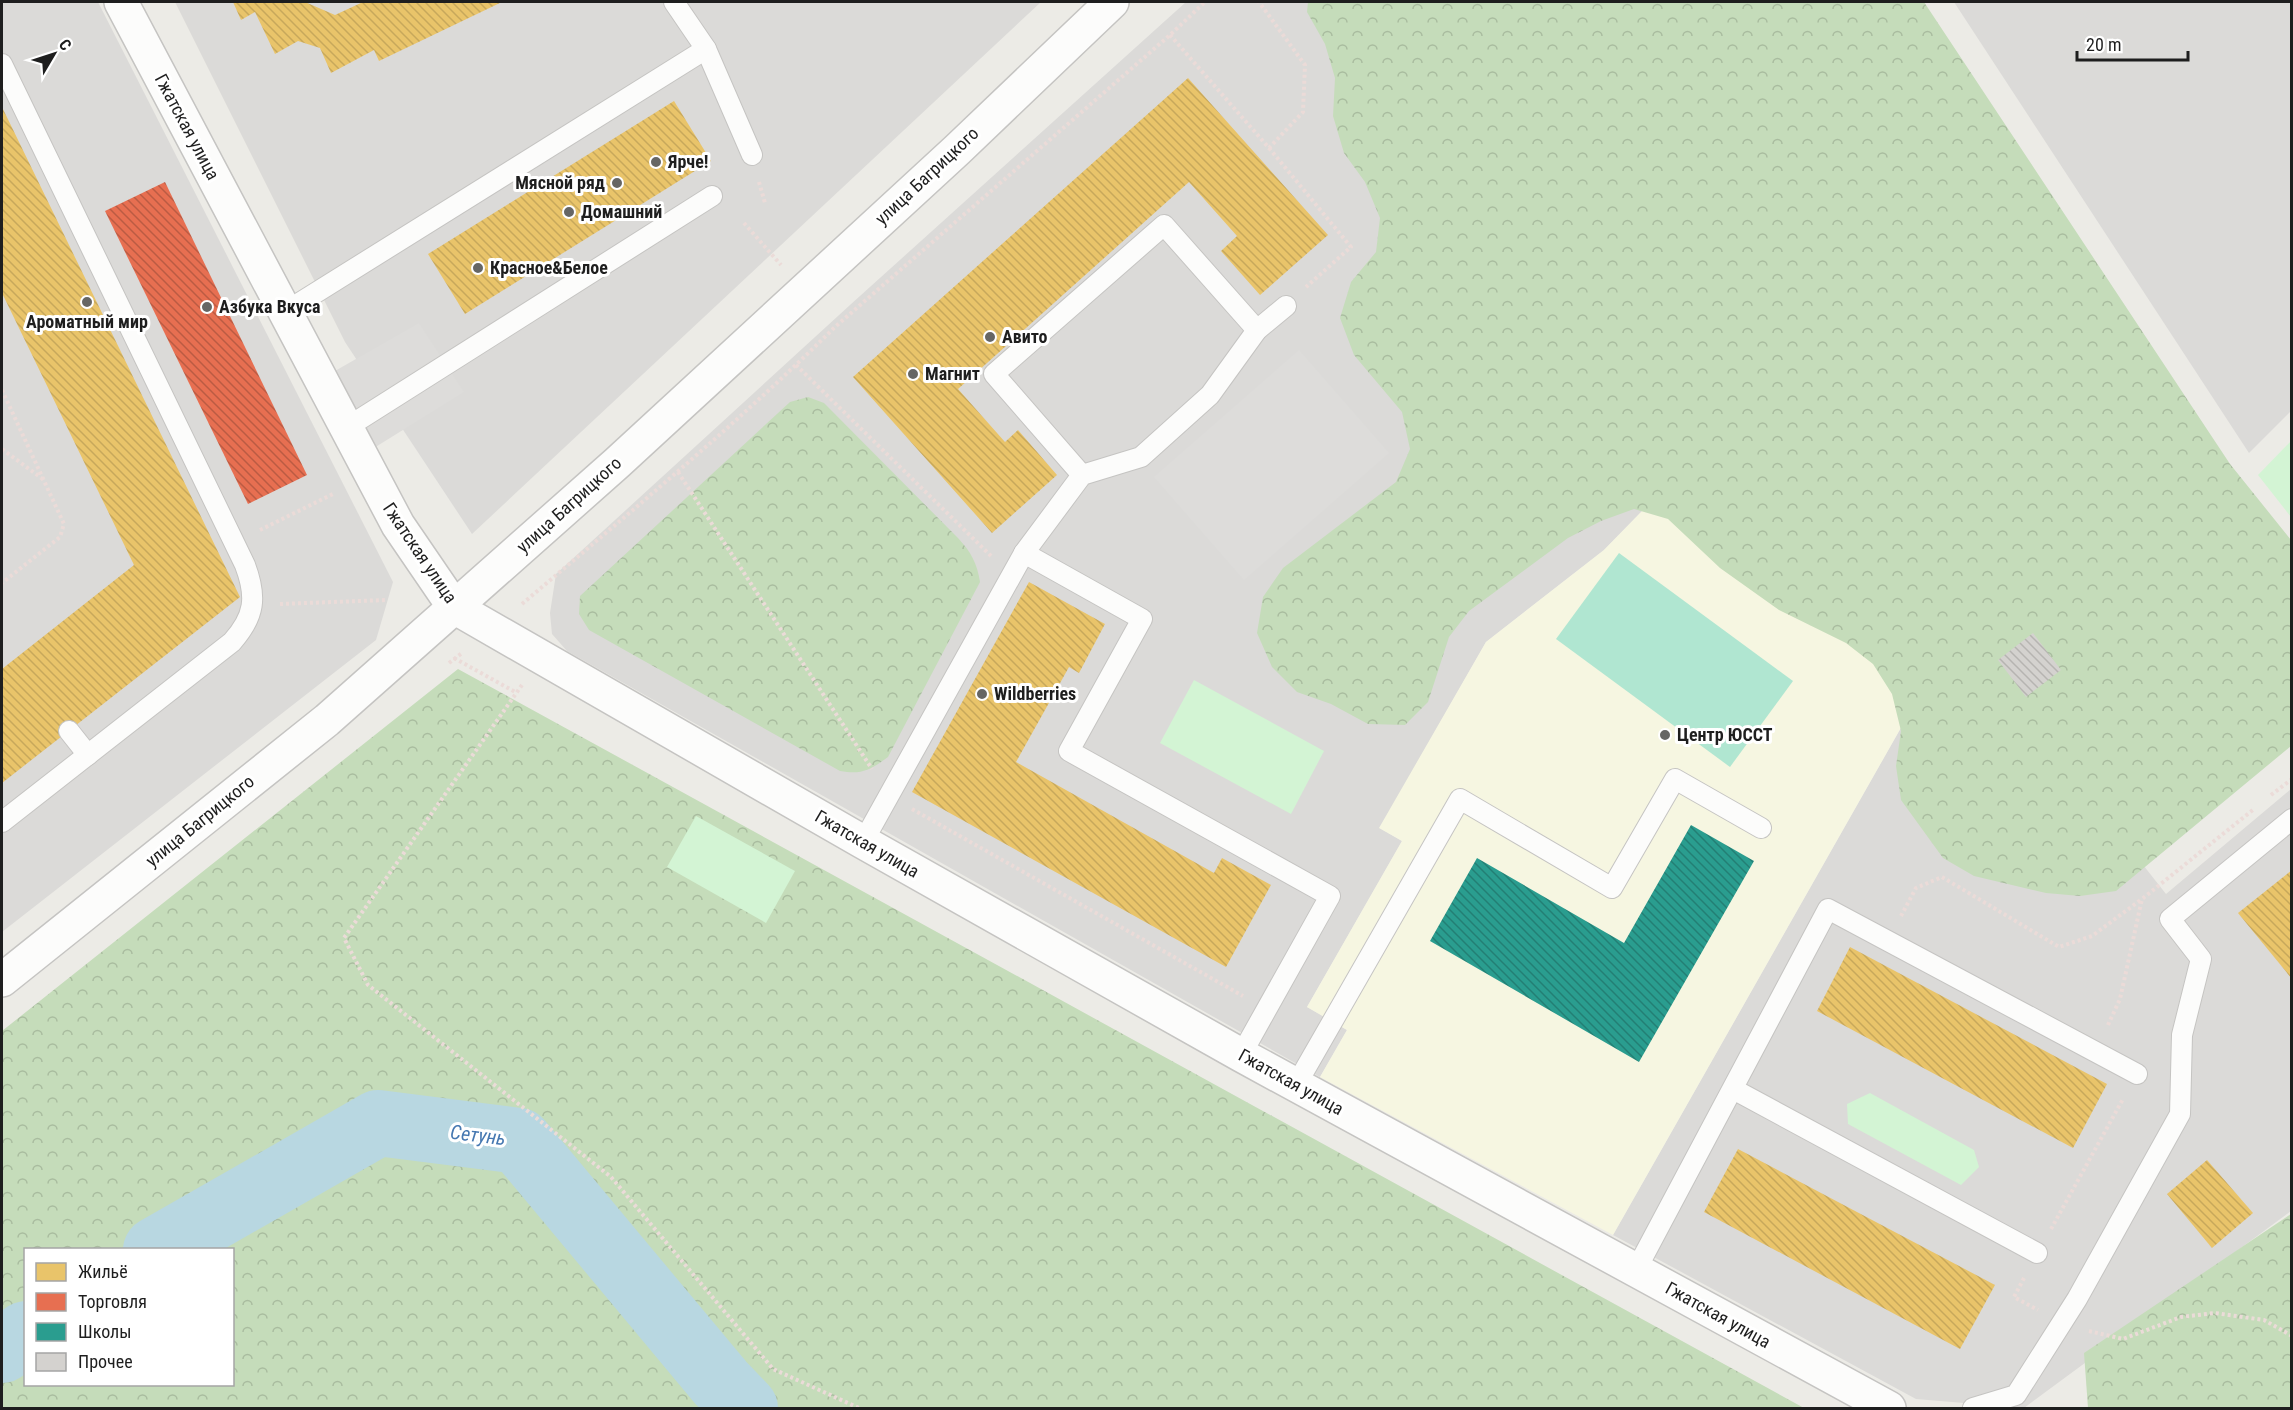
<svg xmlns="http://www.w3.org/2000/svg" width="2293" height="1410" font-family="'Roboto Condensed',sans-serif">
	<defs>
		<pattern id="forest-crowns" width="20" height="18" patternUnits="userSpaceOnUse" patternTransform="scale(1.5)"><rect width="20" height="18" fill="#c5dcba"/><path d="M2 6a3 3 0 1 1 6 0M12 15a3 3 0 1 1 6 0" fill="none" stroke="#a9bc9f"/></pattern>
		<pattern id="homes-back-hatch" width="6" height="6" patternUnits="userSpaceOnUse" patternTransform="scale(1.5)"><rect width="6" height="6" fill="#e9c46a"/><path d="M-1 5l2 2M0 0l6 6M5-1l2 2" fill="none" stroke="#c7a85b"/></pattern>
		<pattern id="shops-back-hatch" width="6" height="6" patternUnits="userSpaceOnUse" patternTransform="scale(1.5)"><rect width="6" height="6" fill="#e76f51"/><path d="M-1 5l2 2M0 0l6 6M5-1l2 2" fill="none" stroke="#bb5b43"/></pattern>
		<pattern id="schools-back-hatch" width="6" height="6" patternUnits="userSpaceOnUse" patternTransform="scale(1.5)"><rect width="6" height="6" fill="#2a9d8f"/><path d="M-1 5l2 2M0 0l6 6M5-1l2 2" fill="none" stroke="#237f74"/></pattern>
		<pattern id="building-back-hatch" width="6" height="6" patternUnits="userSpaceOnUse" patternTransform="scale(1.5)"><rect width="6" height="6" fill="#d4d2cf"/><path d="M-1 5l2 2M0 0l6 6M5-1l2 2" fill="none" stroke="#b6b4b1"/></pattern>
	</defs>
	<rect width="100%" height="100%" fill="#ecebe6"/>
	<!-- residential -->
	<g fill="#dbdad8">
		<polygon points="2,2 98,2 393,582 376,640 2,932"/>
		<polygon points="175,2 1041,2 472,534 345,342"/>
		<polygon points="1186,2 1475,2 1764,386 1604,550 1486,642 1380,828 1402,841 1307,1007 1347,1030 1320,1077 567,651 552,634 550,613 556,574 850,305"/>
		<polygon points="1954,2 2291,2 2291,411 2249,453"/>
		<polygon points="1957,629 2166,894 2291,789 2291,1211 2024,1408 1916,1399 1613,1235"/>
	</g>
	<!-- education -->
	<polygon fill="#f6f6e1" points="1764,386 1957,629 1613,1235 1320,1077 1347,1030 1307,1007 1402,841 1379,828 1486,642 1604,550"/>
	<!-- forest -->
	<g fill="url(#forest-crowns)" fill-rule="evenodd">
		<polygon points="1308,2 1924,2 2230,464 2291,540 2291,746 2116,891 2080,896 2046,893 1974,876 1943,858 1901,800 1896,766 1901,731 1892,694 1873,664 1846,643 1779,610 1720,568 1668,519 1634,509 1601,521 1568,538 1469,611 1449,637 1428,702 1405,725 1368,724 1331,704 1297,692 1272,667 1257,633 1263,597 1283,568 1396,482 1410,449 1402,412 1354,355 1340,318 1351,282 1376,252 1380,218 1365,182 1344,153 1333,116 1335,78 1325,44 1307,12"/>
		<path d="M 808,397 L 824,403 L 958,538 C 971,552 977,563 980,582 L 888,757 C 870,770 862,775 840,771 L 589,630 L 579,614 L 580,596 L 790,402 Z"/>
		<path d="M 458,669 L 1804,1408 L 2,1408 L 2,1031 ZM 26,1250 L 232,1250 L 232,1384 L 26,1384 Z"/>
		<polygon points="2291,1214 2291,1408 2088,1408 2084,1353"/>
	</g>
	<!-- park -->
	<g fill="#d3f4d4">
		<polygon points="2291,441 2291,517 2258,475"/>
		<polygon points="1194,680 1324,751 1291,814 1160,743"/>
		<polygon points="696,816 795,871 766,923 667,867"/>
		<polygon points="1870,1093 1974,1150 1979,1167 1961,1185 1848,1124 1847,1104"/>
	</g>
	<!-- pitch -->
	<polygon fill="#b0e6d1" points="1619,553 1793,681 1730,767 1556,639"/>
	<!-- parking -->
	<g fill="#dddcda">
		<polygon points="419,323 464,392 361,456 321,379"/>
		<polygon points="1299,350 1389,453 1244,580 1154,477"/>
	</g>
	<!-- homes -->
	<g fill="url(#homes-back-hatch)">
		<polygon points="233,2 305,2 335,15 363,2 502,2 379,61 374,50 331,73 320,48 298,41 275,54 255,12 241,20"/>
		<polygon points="1188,78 1328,235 1260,295 1221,251 1237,236 1189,182 958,389 1005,442 1018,430 1057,475 992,533 853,377"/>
		<polygon points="674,101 711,161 465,314 428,254"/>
		<polygon points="2,107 240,597 2,783 2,669 134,565 2,293"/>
		<polygon points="1029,582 1105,624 1079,673 1069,667 1016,762 1214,873 1222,858 1271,885 1226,967 912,792"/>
		<polygon points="2292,870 2292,979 2238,913"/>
		<polygon points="1850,947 2107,1084 2073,1148 1817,1011"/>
		<polygon points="1738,1149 1995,1285 1960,1349 1704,1212"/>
		<polygon points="2207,1160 2253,1213 2212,1248 2167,1194"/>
	</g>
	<!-- shops -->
	<polygon fill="url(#shops-back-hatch)" points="165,182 307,475 248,504 105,211"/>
	<!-- schools -->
	<polygon fill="url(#schools-back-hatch)" points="1691,825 1754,861 1639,1062 1430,941 1477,858 1624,943"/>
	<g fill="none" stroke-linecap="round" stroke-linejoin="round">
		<!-- river -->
		<g stroke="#b8d7e1" stroke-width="66">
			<polyline points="156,1250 378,1123 519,1141 721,1383 745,1408"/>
			<polyline points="2,1350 26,1334"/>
		</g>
	</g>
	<!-- building -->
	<polygon fill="url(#building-back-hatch)" points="2033,633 2061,670 2026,697 1998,660"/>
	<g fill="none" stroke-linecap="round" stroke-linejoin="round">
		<defs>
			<g id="service">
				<polyline points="674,2 706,49 752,155"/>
				<path d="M 2,64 L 245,565 C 257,597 255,616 232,642 L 2,822"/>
				<polyline points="285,312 706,49"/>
				<polyline points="346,428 712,196"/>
				<polyline points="1082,475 994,374 1164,225 1257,330"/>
				<polyline points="1024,553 1142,619 1069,751 1330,896 1241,1055"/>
				<polyline points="69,731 88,755"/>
				<polyline points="863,842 1024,553 1082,475 1141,457 1210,395 1257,330 1286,306"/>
				<polyline points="1296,1085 1460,799 1612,888 1675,779 1761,828"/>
				<polyline points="1733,1089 2037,1253"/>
				<polyline points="1636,1270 1828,909 2137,1074"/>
				<polyline points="1973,1408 2016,1395 2077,1299 2180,1114 2182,1035 2201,959 2170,919 2292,819"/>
			</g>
			<polyline id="minor" points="121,2 398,525 454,607 863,842 1241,1055 1889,1408"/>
			<polyline id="tertiary" points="2,980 327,720 617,463 957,150 1112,2"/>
		</defs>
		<!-- service casing -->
		<use href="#service" stroke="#c5c4c2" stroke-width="22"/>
		<!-- minor casing -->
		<use href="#minor" stroke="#c5c4c2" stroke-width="36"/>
		<!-- tertiary casing -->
		<use href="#tertiary" stroke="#c5c4c2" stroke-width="36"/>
		<!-- path -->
		<g stroke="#ebdbd8" stroke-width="4" stroke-dasharray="3 3" stroke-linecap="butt">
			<polyline points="1170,35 1269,148 1303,112 1305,65 1259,2"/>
			<polyline points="1269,148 1351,247 1306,287"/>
			<polyline points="759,182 765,203"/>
			<polyline points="744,223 781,265"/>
			<polyline points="796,365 991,556"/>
			<polyline points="2,390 64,524 60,537 2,583"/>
			<polyline points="2,449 44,480"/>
			<polyline points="678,472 872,769"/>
			<polyline points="260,530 335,493"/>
			<polyline points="280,604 386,600"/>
			<path d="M 522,604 C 628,514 736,425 835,327 L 1170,35 L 1205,2"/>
			<polyline points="454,658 517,693"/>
			<polyline points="449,663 462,653"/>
			<polyline points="522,685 344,938 368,985 611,1177 773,1369 859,1408"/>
			<polyline points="2271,795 2292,779"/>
			<polyline points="912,809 1243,996"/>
			<polyline points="1901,916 1916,888 1942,877 2059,947 2092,936 2142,899"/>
			<polyline points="2108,1025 2120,999 2142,899 2254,809"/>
			<polyline points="2051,1229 2123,1099"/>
			<polyline points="2024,1278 2014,1297 2038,1310"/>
			<polyline points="2089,1331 2123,1339 2181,1317 2215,1313 2264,1320 2292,1336"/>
		</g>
		<!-- service -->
		<use href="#service" stroke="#fcfcfb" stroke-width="20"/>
		<!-- minor -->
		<use href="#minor" stroke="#fcfcfb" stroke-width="33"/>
		<!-- tertiary -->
		<use href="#tertiary" stroke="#fcfcfb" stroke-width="33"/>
	</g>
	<!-- markers -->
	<g fill="#666664" stroke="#fff" stroke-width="2">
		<circle cx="656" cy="162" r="6"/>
		<circle cx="617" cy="183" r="6"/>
		<circle cx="569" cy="212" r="6"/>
		<circle cx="478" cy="268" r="6"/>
		<circle cx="87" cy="302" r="6"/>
		<circle cx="207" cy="307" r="6"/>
		<circle cx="990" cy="337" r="6"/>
		<circle cx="913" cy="374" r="6"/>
		<circle cx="982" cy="694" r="6"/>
		<circle cx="1665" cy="735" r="6"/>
	</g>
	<g text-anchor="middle" stroke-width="6" stroke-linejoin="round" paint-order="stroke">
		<!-- street labels -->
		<g font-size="18" fill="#1e1e1e" stroke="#fff">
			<text transform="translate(187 127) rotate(62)" y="6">Гжатская улица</text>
			<text transform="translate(927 176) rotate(-43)" y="6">улица Багрицкого</text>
			<text transform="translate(569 505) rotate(-42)" y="6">улица Багрицкого</text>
			<text transform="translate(420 553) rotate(56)" y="6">Гжатская улица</text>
			<text transform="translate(200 821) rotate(-39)" y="6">улица Багрицкого</text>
			<text transform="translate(867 844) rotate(30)" y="6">Гжатская улица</text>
			<text transform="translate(1291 1082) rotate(29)" y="6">Гжатская улица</text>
			<text transform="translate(1718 1315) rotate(29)" y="6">Гжатская улица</text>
		</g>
		<!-- poi labels -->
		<g font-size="18" font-weight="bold" fill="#1e1e1e" stroke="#fff" text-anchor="start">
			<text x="668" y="168">Ярче!</text>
			<text x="605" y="189" text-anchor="end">Мясной ряд</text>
			<text x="581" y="218">Домашний</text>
			<text x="490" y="274">Красное&amp;Белое</text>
			<text x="219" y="313">Азбука Вкуса</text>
			<text x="87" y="328" text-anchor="middle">Ароматный мир</text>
			<text x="1002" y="343">Авито</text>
			<text x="925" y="380">Магнит</text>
			<text x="994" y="700">Wildberries</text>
			<text x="1677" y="741">Центр ЮССТ</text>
		</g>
		<!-- water labels -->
		<g font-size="20" font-style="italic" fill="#4678b1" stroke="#fff">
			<text transform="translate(478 1135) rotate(7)" y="7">Сетунь</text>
		</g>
	</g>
	<!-- border -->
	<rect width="2293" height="1410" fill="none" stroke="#1e1e1e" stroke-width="6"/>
	<!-- legend -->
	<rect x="24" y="1248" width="210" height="138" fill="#ffffff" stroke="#a5a5a5" stroke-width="1.5"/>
	<rect x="36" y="1263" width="30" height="18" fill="#e9c46a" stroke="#a5a5a5" stroke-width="1.5"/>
	<text x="78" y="1278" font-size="18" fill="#1e1e1e">Жильё</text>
	<rect x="36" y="1293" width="30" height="18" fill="#e76f51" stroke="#a5a5a5" stroke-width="1.5"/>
	<text x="78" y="1308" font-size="18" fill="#1e1e1e">Торговля</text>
	<rect x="36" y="1323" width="30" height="18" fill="#2a9d8f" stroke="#a5a5a5" stroke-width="1.5"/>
	<text x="78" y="1338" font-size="18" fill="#1e1e1e">Школы</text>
	<rect x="36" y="1353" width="30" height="18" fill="#d4d2cf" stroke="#a5a5a5" stroke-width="1.5"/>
	<text x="78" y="1368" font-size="18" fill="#1e1e1e">Прочее</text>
	<!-- north arrow -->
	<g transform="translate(54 54) rotate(51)" stroke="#ffffff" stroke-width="4.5" paint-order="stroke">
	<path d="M0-4.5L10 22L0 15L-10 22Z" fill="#1e1e1e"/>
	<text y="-9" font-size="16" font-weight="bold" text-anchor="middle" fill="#1e1e1e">С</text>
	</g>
	<!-- scale -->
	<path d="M2077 51v9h111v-9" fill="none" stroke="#1e1e1e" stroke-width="3"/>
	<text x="2086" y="51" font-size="18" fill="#1e1e1e" stroke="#ffffff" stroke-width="4.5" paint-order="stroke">20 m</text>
</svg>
